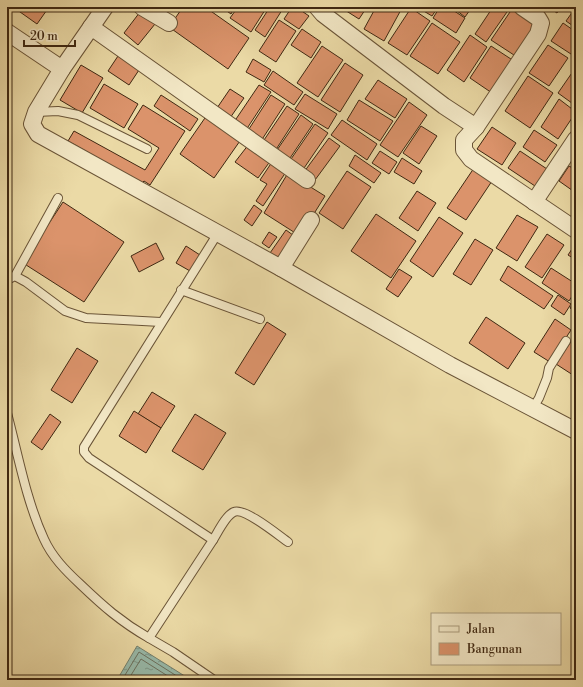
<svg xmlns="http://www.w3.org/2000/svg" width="583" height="687" font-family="'Libre Bodoni',serif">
	<defs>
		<pattern id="water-ripples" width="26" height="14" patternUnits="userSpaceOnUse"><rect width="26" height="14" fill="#98baaa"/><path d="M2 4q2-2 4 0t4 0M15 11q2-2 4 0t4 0" fill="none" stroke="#7d9789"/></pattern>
	</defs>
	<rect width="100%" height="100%" fill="#ebdaa6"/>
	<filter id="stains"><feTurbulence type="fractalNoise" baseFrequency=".005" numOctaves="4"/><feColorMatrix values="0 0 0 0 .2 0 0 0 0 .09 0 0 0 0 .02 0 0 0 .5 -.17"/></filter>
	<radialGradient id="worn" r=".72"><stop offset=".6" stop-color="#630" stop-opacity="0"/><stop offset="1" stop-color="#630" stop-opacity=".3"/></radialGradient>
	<!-- water -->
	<polygon fill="url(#water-ripples)" stroke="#74806d" points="137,646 191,680 117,680"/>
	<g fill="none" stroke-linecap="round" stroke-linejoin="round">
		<!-- shore -->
		<g stroke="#6c715e" stroke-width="1">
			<polyline points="122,680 139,652 183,680"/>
			<polyline points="128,680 141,659 174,680"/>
		</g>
	</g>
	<!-- building -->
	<g fill="#db936b" stroke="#3f2812">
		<polygon points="13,7 49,7 37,24"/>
		<polygon points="183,7 205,7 249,38 228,69 169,27"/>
		<polygon points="221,7 235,7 231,14"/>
		<polygon points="238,7 267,7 251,32 230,18"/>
		<polygon points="270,7 284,7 265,37 255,30"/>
		<polygon points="292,7 296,7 309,16 299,29 284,19"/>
		<polygon points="340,7 367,7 359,19"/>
		<polygon points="376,7 399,7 402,8 384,41 364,29"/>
		<polygon points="417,7 438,7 432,16"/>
		<polygon points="440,7 448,7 465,18 456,33 433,18"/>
		<polygon points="452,7 472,7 465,17"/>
		<polygon points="493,7 501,7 507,12 486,42 475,34"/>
		<polygon points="548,7 561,7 557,13"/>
		<polygon points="576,7 576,28 566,21"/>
		<polygon points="411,8 430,21 407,55 388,43"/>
		<polygon points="512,9 538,26 517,57 491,40"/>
		<polygon points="140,12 155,24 138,45 124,33"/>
		<polygon points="279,20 296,31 276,62 259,51"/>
		<polygon points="432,23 460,42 438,74 410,56"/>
		<polygon points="563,23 576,32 576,54 574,56 551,41"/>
		<polygon points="302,29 321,42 311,58 291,45"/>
		<polygon points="470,35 487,47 464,82 447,70"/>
		<polygon points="548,45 568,58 549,86 529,73"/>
		<polygon points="322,46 343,60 318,97 297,83"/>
		<polygon points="491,46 514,61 492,93 470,78"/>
		<polygon points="118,56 139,70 129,85 108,71"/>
		<polygon points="253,59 271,70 264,82 246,72"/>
		<polygon points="345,63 363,75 340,112 321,100"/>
		<polygon points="81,65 103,78 82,113 60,100"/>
		<polygon points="576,67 576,106 558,93"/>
		<polygon points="273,71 303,92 294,105 264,85"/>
		<polygon points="528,76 553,93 530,128 505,111"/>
		<polygon points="378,80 407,99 395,118 365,99"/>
		<polygon points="104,84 138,104 124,128 90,108"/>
		<polygon points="259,85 271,92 246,130 234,122"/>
		<polygon points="230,89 244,98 230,118 217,108"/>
		<polygon points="305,94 337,114 328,129 295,109"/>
		<polygon points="161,95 198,119 190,131 154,106"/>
		<polygon points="271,95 285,104 261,141 247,132"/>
		<polygon points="559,99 576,112 558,139 541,127"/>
		<polygon points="359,100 393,121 380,141 347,120"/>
		<polygon points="409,102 427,115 398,157 380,145"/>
		<polygon points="143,105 185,131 150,185 144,181 142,183 68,141 74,131 145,170 159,148 128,129"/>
		<polygon points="287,106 299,114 275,151 262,143"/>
		<polygon points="207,115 242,138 214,178 180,154"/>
		<polygon points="301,115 313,124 288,161 275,153"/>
		<polygon points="342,120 377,144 367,160 331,135"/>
		<polygon points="315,124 328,133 302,171 289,162"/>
		<polygon points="421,126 437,136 419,164 403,153"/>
		<polygon points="492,127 516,143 502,165 477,149"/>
		<polygon points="534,130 557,145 545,162 523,147"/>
		<polygon points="329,138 340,146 315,180 304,172"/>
		<polygon points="249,144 271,160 258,178 235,162"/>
		<polygon points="380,151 397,162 389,174 372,163"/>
		<polygon points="520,151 547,169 535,186 508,168"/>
		<polygon points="355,155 381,173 374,183 349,166"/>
		<polygon points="402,158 422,171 414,184 394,172"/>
		<polygon points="272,162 286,172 263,206 256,201 267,184 260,180"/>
		<polygon points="569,166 576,170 576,193 559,181"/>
		<polygon points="474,168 492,181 466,220 447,208"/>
		<polygon points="347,171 371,187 343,229 319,213"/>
		<polygon points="288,173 325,196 300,236 264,213"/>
		<polygon points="417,191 436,203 418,231 399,218"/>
		<polygon points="63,202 124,242 84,302 23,263"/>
		<polygon points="254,205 262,211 252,226 244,220"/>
		<polygon points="376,214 416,241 391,278 351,251"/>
		<polygon points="517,215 538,227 517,261 496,248"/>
		<polygon points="439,217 463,233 433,277 410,261"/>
		<polygon points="286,230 297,238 282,261 270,253"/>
		<polygon points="269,232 277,237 269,248 262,243"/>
		<polygon points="547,234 564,245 542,278 525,267"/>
		<polygon points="475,239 493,250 471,285 453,274"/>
		<polygon points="156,243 164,259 139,272 131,256"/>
		<polygon points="576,243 576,260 568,255"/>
		<polygon points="186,246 200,255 190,271 176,263"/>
		<polygon points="508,266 553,296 544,309 500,280"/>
		<polygon points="551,268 576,284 576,290 569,301 542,283"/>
		<polygon points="399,269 412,277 398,297 386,289"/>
		<polygon points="558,295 571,304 564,315 551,306"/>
		<polygon points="576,298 576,312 570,308"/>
		<polygon points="486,317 525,343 508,369 469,343"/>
		<polygon points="555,319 571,330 550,362 534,352"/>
		<polygon points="267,322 286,334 254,385 235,373"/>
		<polygon points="576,334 576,377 556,364"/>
		<polygon points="77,348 98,361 72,403 51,390"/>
		<polygon points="152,392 175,406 161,428 138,414"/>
		<polygon points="134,411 161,428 146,453 119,436"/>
		<polygon points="50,414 61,422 42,450 31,442"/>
		<polygon points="195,414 226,433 203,470 172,451"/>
	</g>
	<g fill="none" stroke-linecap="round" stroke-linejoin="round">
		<defs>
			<g id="service">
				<polyline points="36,112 58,111 78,115 147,149"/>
				<polyline points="15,276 58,198"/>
				<polyline points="7,280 15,276 26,282 65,311 86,318 161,322"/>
				<polyline points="181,290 260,319"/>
				<polyline points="533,408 539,398 547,378 549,368 566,341"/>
				<path d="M 7,413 C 18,454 26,500 44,539 C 52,557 66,571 80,584 C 103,606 121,622 149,638"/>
				<path d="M 213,540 C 218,532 226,515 234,512 C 244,507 278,535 288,542"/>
				<polyline points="214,680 173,652 149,638 213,540 89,458 84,452 84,447 218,233"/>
			</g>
			<g id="minor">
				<polyline points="105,7 62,69 36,112 32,124 38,134 281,268 450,365 576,431"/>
				<polyline points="142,7 169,23"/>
				<polyline points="317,7 323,14 444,106 476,127 464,140 464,150 471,159 576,230"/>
				<polyline points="91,27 307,180"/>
				<polyline points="7,32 62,69"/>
				<polyline points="476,127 538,34 541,23 538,18 522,7"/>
				<polyline points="534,202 576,139"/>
				<polyline points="281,268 311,220"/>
			</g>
		</defs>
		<!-- service casing -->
		<use href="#service" stroke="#6a5437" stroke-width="10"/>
		<!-- minor casing -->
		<use href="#minor" stroke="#6a5437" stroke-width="18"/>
		<!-- service -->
		<use href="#service" stroke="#f2e7c5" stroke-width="8"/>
		<!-- minor -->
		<use href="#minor" stroke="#f2e7c5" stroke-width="16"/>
	</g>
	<!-- margin -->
	<rect width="583" height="687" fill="none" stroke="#ebdaa6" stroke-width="24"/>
	<rect x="8" y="8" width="567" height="671" fill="none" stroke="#3f2812" stroke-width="2"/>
	<rect x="12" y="12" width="559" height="663" fill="none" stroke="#3f2812"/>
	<!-- legend -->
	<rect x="431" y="613" width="130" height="52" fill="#f2e7c5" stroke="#aa9b7d"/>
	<rect x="439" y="626" width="20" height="6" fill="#f2e7c5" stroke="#aa9b7d"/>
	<text x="467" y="633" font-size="12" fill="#3f2812">Jalan</text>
	<rect x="439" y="643" width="20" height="12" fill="#db936b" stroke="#aa9b7d"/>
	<text x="467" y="653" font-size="12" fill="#3f2812">Bangunan</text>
	<!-- scale -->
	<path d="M24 40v6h51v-6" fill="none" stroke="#3f2812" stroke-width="2"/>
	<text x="30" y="40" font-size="12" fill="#3f2812" stroke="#f2e7c5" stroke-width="3" paint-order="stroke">20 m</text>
	<rect width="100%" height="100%" filter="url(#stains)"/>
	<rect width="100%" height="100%" fill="url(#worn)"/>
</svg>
